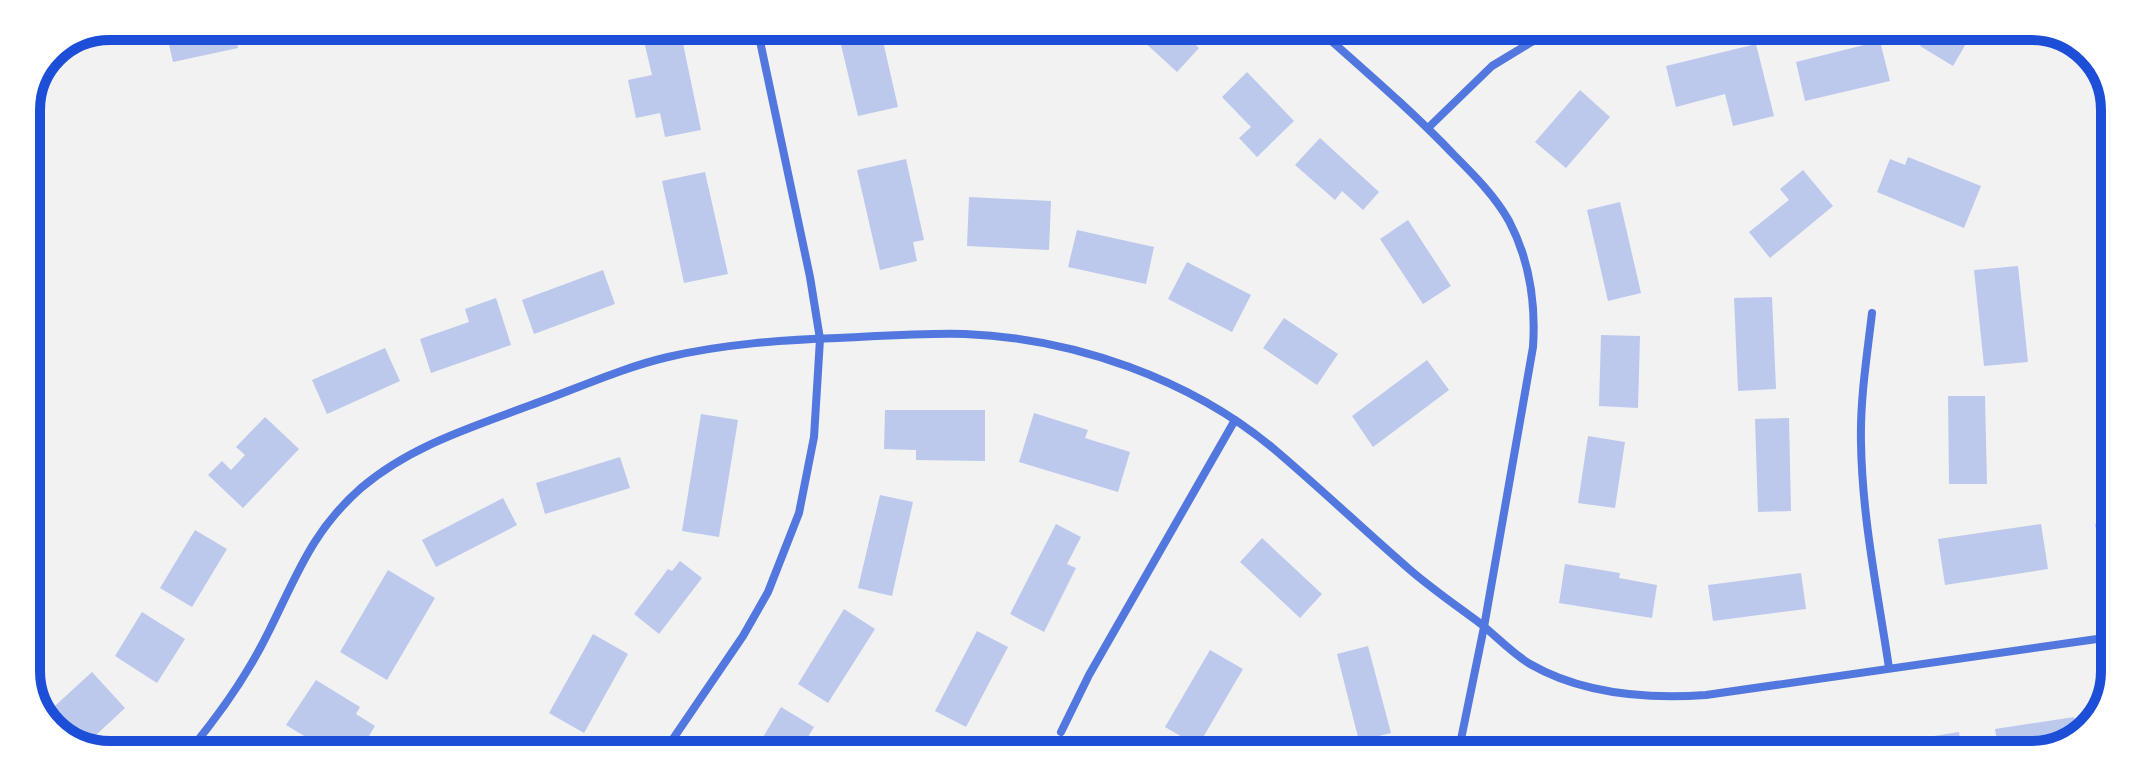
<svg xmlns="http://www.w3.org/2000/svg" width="2141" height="781" font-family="Raleway,sans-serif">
	<rect width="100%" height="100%" fill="#f2f2f2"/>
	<!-- building -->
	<g fill="#bdc9ec">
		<polygon points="173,26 234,26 238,48 173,62 167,36 175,34"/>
		<polygon points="475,27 546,27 546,28 479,43"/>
		<polygon points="837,28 880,28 898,107 858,116"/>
		<polygon points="935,28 979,28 943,44"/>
		<polygon points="982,28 1009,28 1011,34 990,44"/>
		<polygon points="1129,28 1178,28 1199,48 1177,72"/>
		<polygon points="680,29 701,130 665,137 660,113 636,118 628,80 652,75 643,37"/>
		<polygon points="1929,30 1974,30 1953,66 1920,46"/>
		<polygon points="1880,41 1890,81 1805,101 1796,62"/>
		<polygon points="1756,44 1774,116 1733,126 1725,94 1676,107 1666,66"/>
		<polygon points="1247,72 1294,121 1257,157 1239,138 1251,127 1222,97"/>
		<polygon points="1580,90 1610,117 1566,168 1535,142"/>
		<polygon points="2107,127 2115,127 2114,221 2111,221"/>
		<polygon points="1320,138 1379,192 1363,210 1342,191 1335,200 1295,165"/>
		<polygon points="1908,157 1981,186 1964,228 1877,192 1890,159 1905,165"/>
		<polygon points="906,159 924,240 913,242 917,261 880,270 857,170"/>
		<polygon points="1803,170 1833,206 1770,258 1749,232 1789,200 1780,189"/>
		<polygon points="705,172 728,274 684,283 662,181"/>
		<polygon points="969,197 1051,201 1049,250 967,246"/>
		<polygon points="1620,202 1641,293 1608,301 1587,210"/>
		<polygon points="1408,220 1451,286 1423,304 1380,239"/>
		<polygon points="1077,230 1154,247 1146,284 1068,267"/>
		<polygon points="1187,262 1251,295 1232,332 1168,299"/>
		<polygon points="2018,266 2028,362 1984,366 1974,270"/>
		<polygon points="603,270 615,304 534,334 522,300"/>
		<polygon points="1772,297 1776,389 1738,391 1734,298"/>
		<polygon points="496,298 511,345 431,373 420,339 469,322 465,309"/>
		<polygon points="1284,318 1338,354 1317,385 1263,348"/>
		<polygon points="1601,335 1640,336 1638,408 1599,406"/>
		<polygon points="385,348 400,381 327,414 312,380"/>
		<polygon points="1427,360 1449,390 1373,447 1352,416"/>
		<polygon points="1948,396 1985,396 1987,484 1949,484"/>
		<polygon points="885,410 985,410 985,461 916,460 916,450 884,449"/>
		<polygon points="1034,413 1088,430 1085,438 1130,452 1118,492 1019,462"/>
		<polygon points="701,414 738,420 719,537 682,531"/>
		<polygon points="265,417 299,449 243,508 208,475 222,461 231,470 245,455 236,447"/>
		<polygon points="1789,418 1791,511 1758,512 1755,419"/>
		<polygon points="1588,436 1625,442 1615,508 1578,503"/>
		<polygon points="620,457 630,488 545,514 536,483"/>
		<polygon points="880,495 913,502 892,596 858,588"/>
		<polygon points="503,498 517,525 436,567 422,540"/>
		<polygon points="2112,521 2112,563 2102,565 2095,524"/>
		<polygon points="1056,524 1081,537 1067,564 1076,568 1044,632 1010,614"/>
		<polygon points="2041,524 2048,569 1945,585 1938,539"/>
		<polygon points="195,530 227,549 192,607 160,588"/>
		<polygon points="1262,538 1322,594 1300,618 1240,562"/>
		<polygon points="680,561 702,578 659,634 634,614 668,569 672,571"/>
		<polygon points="1565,564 1620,573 1619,578 1657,585 1652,618 1559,603"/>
		<polygon points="388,570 435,598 387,680 340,652"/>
		<polygon points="1801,573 1806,609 1713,621 1708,585"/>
		<polygon points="844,609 875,629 828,703 798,684"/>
		<polygon points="142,612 185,639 157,683 115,656"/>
		<polygon points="977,631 1008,647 966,727 935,711"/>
		<polygon points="593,634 628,654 584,733 549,713"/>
		<polygon points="1368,646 1391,733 1359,741 1337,654"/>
		<polygon points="1210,650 1243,669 1198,746 1165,727"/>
		<polygon points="92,672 125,708 81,749 68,740 45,715"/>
		<polygon points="316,680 360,707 356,714 375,726 360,751 329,751 286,725"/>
		<polygon points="781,707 814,727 799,752 754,752"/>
		<polygon points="2074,717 2078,739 2031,755 1999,755 1995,729"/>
		<polygon points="1959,732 1962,755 1898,755 1896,742"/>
	</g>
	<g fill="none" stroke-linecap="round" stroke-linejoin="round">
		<!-- minor -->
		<g stroke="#5277de" stroke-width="8">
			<path d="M 1318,29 C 1364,70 1411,110 1454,155 C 1474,175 1495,196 1509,221 C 1530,261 1536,302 1533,347 L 1484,627 L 1458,754"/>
			<polyline points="1428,128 1492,66 1553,29"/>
			<path d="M 1872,313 C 1867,356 1860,399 1861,442 C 1862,518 1878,594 1889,668"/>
			<polyline points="1061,732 1089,675 1235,420"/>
			<path d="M 189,751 C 220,714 248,674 269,631 C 297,575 312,531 361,488 C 410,446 472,427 531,405 C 576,389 621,368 668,357 C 724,344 781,340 838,338 C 880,336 923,333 965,334 C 1074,338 1190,379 1274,449 C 1320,488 1364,530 1409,569 C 1432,589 1457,606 1481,624 C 1497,637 1513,654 1530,664 C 1582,694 1648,699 1706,695 L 2111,637"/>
			<polyline points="664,752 743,636 768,592 799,513 814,437 820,339 810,277 757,27"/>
		</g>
	</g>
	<!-- crop -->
	<path d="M0 0H2141V781H0ZM110 40H2031A70 70 0 0 1 2101 110V671A70 70 0 0 1 2031 741H110A70 70 0 0 1 40 671V110A70 70 0 0 1 110 40Z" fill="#fff" fill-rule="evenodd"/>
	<path fill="none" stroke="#1d4ed8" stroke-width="10" d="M110 40H2031A70 70 0 0 1 2101 110V671A70 70 0 0 1 2031 741H110A70 70 0 0 1 40 671V110A70 70 0 0 1 110 40Z"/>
</svg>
